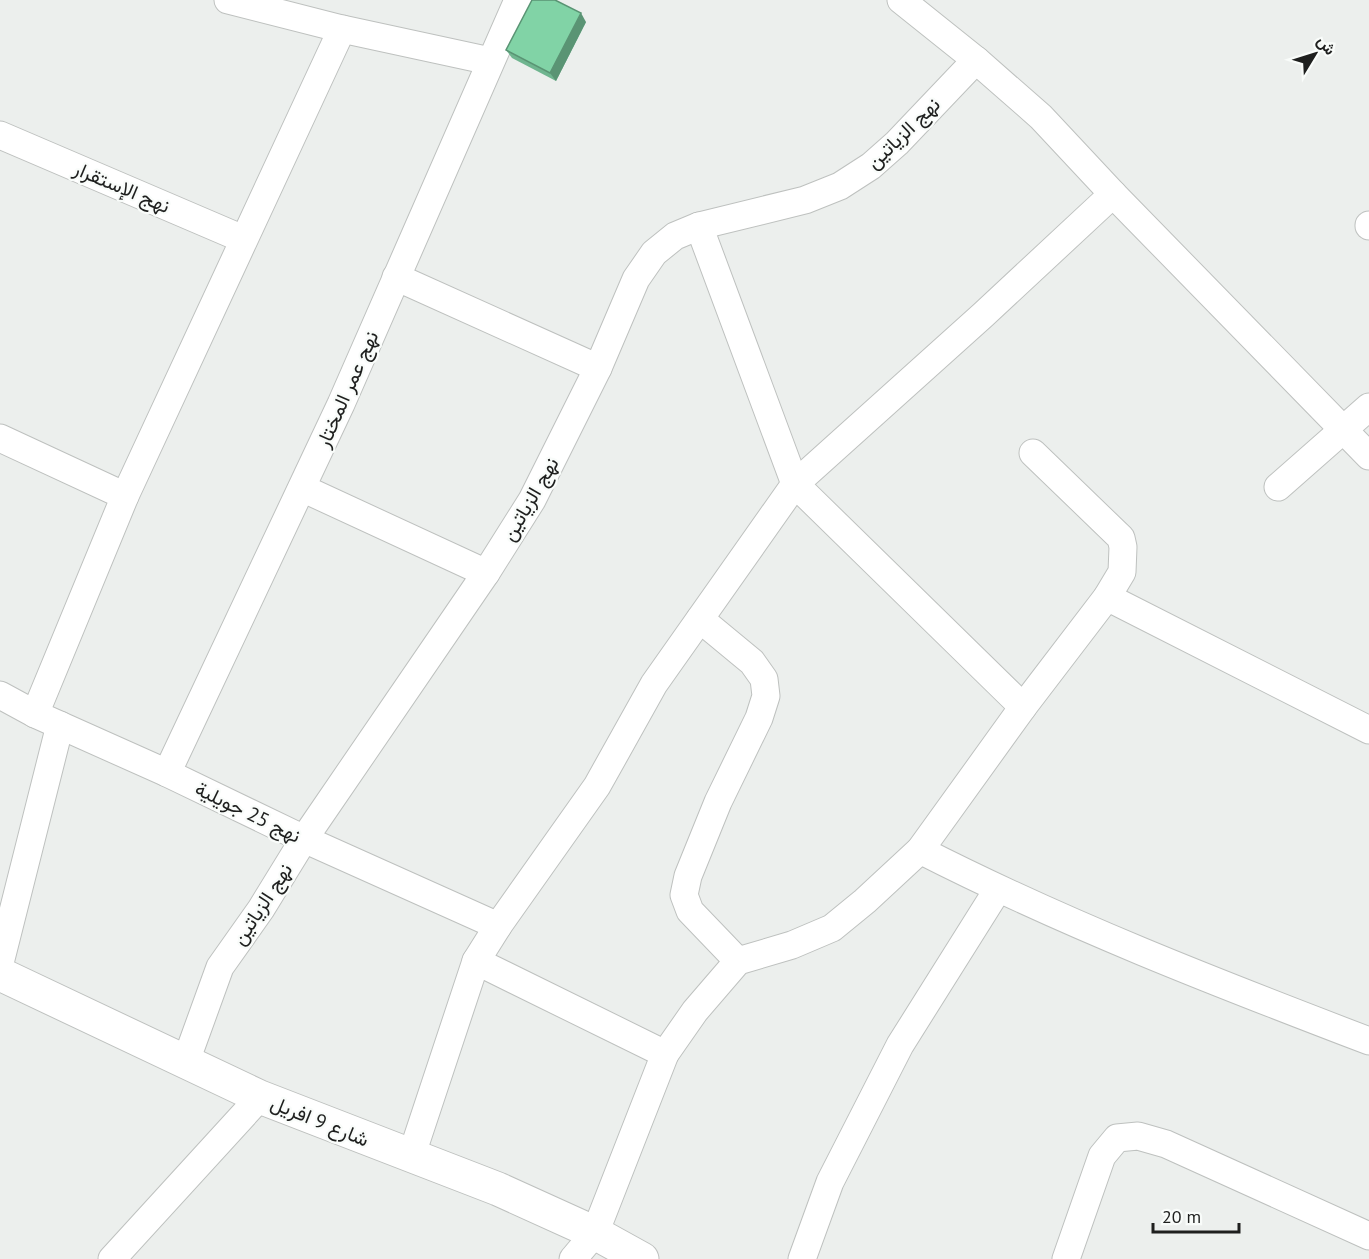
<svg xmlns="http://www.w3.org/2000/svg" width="1369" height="1259" font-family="'PT Sans',Vazirmatn,sans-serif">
	<rect width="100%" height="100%" fill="#ecefed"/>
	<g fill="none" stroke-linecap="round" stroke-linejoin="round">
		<defs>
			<g id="street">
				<polyline points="228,0 342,29 490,61"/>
				<polyline points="901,0 976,60 1041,117 1113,194 1369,456"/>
				<polyline points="0,135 243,239"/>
				<polyline points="1369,225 1369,226"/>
				<polyline points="699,226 795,484 1023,707"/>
				<polyline points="396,277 598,368"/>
				<polyline points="0,438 125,496"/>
				<polyline points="1278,487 1369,407"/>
				<polyline points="302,488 486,573"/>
				<polyline points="1107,597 1369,730"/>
				<polyline points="700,619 752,662 764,679 766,696 759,718 718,802 688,876 684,895 690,911 738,961"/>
				<polyline points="0,695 35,714 167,773 304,839 498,926"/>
				<polyline points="35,714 125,496 342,29"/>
				<polyline points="167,773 341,404 518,0"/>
				<path d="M 920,850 C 1065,924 1217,983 1369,1041"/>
				<polyline points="476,961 665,1054"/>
				<polyline points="0,963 60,725"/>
				<polyline points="186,1061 220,967 261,909 304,839 486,573 532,500 598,368 636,279 654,253 675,236 699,226 805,200 840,186 871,166 897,143 976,60"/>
				<polyline points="411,1157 476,961 498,926 597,786 654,684 795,484 983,315 1113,194"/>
				<polyline points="112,1259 260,1097"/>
				<polyline points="573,1259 595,1233 665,1054 695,1011 738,961 792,945 832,928 865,901 920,850 1023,707 1107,597 1122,572 1123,547 1121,538 1033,453"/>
				<polyline points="802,1259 830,1182 900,1045 998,889"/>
				<polyline points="1066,1259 1102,1156 1117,1138 1138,1136 1166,1144 1369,1236"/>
			</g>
			<polyline id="secondary" points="0,974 260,1097 498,1189 595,1233 642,1259"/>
		</defs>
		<!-- street casing -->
		<use href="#street" stroke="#bec1bf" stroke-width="29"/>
		<!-- secondary casing -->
		<use href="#secondary" stroke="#bec1bf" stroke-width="35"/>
		<!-- street -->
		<use href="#street" stroke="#fff" stroke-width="27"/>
		<!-- secondary -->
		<use href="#secondary" stroke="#fff" stroke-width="33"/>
	</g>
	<!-- wall -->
	<polygon fill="#6fb58f" points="586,22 556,81 512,58 506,50"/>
	<!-- shaded-wall -->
	<polygon fill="#5a9474" points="581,13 586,22 556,81 550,73"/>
	<!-- building -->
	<polygon fill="#81d3a6" stroke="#5a9474" stroke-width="1.5" points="532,0 555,0 581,13 550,73 506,50"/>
	<g text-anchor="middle" stroke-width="4.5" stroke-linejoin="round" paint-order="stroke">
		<!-- street labels -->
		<g font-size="20" fill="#1e1f1e" stroke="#f9fcfa">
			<text transform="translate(903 133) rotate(-44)" y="7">نهج الزياتين</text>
			<text transform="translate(122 187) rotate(23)" y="7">نهج الإستقرار</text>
			<text transform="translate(347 389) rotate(-66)" y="7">نهج عمر المختار</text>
			<text transform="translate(530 499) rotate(-60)" y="7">نهج الزياتين</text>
			<text transform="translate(248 812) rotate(26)" y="7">نهج 25 جويلية</text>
			<text transform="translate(262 904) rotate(-57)" y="7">نهج الزياتين</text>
			<text transform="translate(320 1121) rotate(22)" y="7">شارع 9 افريل</text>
		</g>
	</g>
	<!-- north arrow -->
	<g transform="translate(1315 54) rotate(52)" stroke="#f9fcfa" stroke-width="4.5" paint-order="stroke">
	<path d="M0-4.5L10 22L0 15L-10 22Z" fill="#1e1f1e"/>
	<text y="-9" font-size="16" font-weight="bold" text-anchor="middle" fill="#1e1f1e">ش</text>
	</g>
	<!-- scale -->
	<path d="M1153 1223v9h86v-9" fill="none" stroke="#1e1f1e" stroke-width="3"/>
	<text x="1162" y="1223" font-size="18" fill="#1e1f1e" stroke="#f9fcfa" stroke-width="4.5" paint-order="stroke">20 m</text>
</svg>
